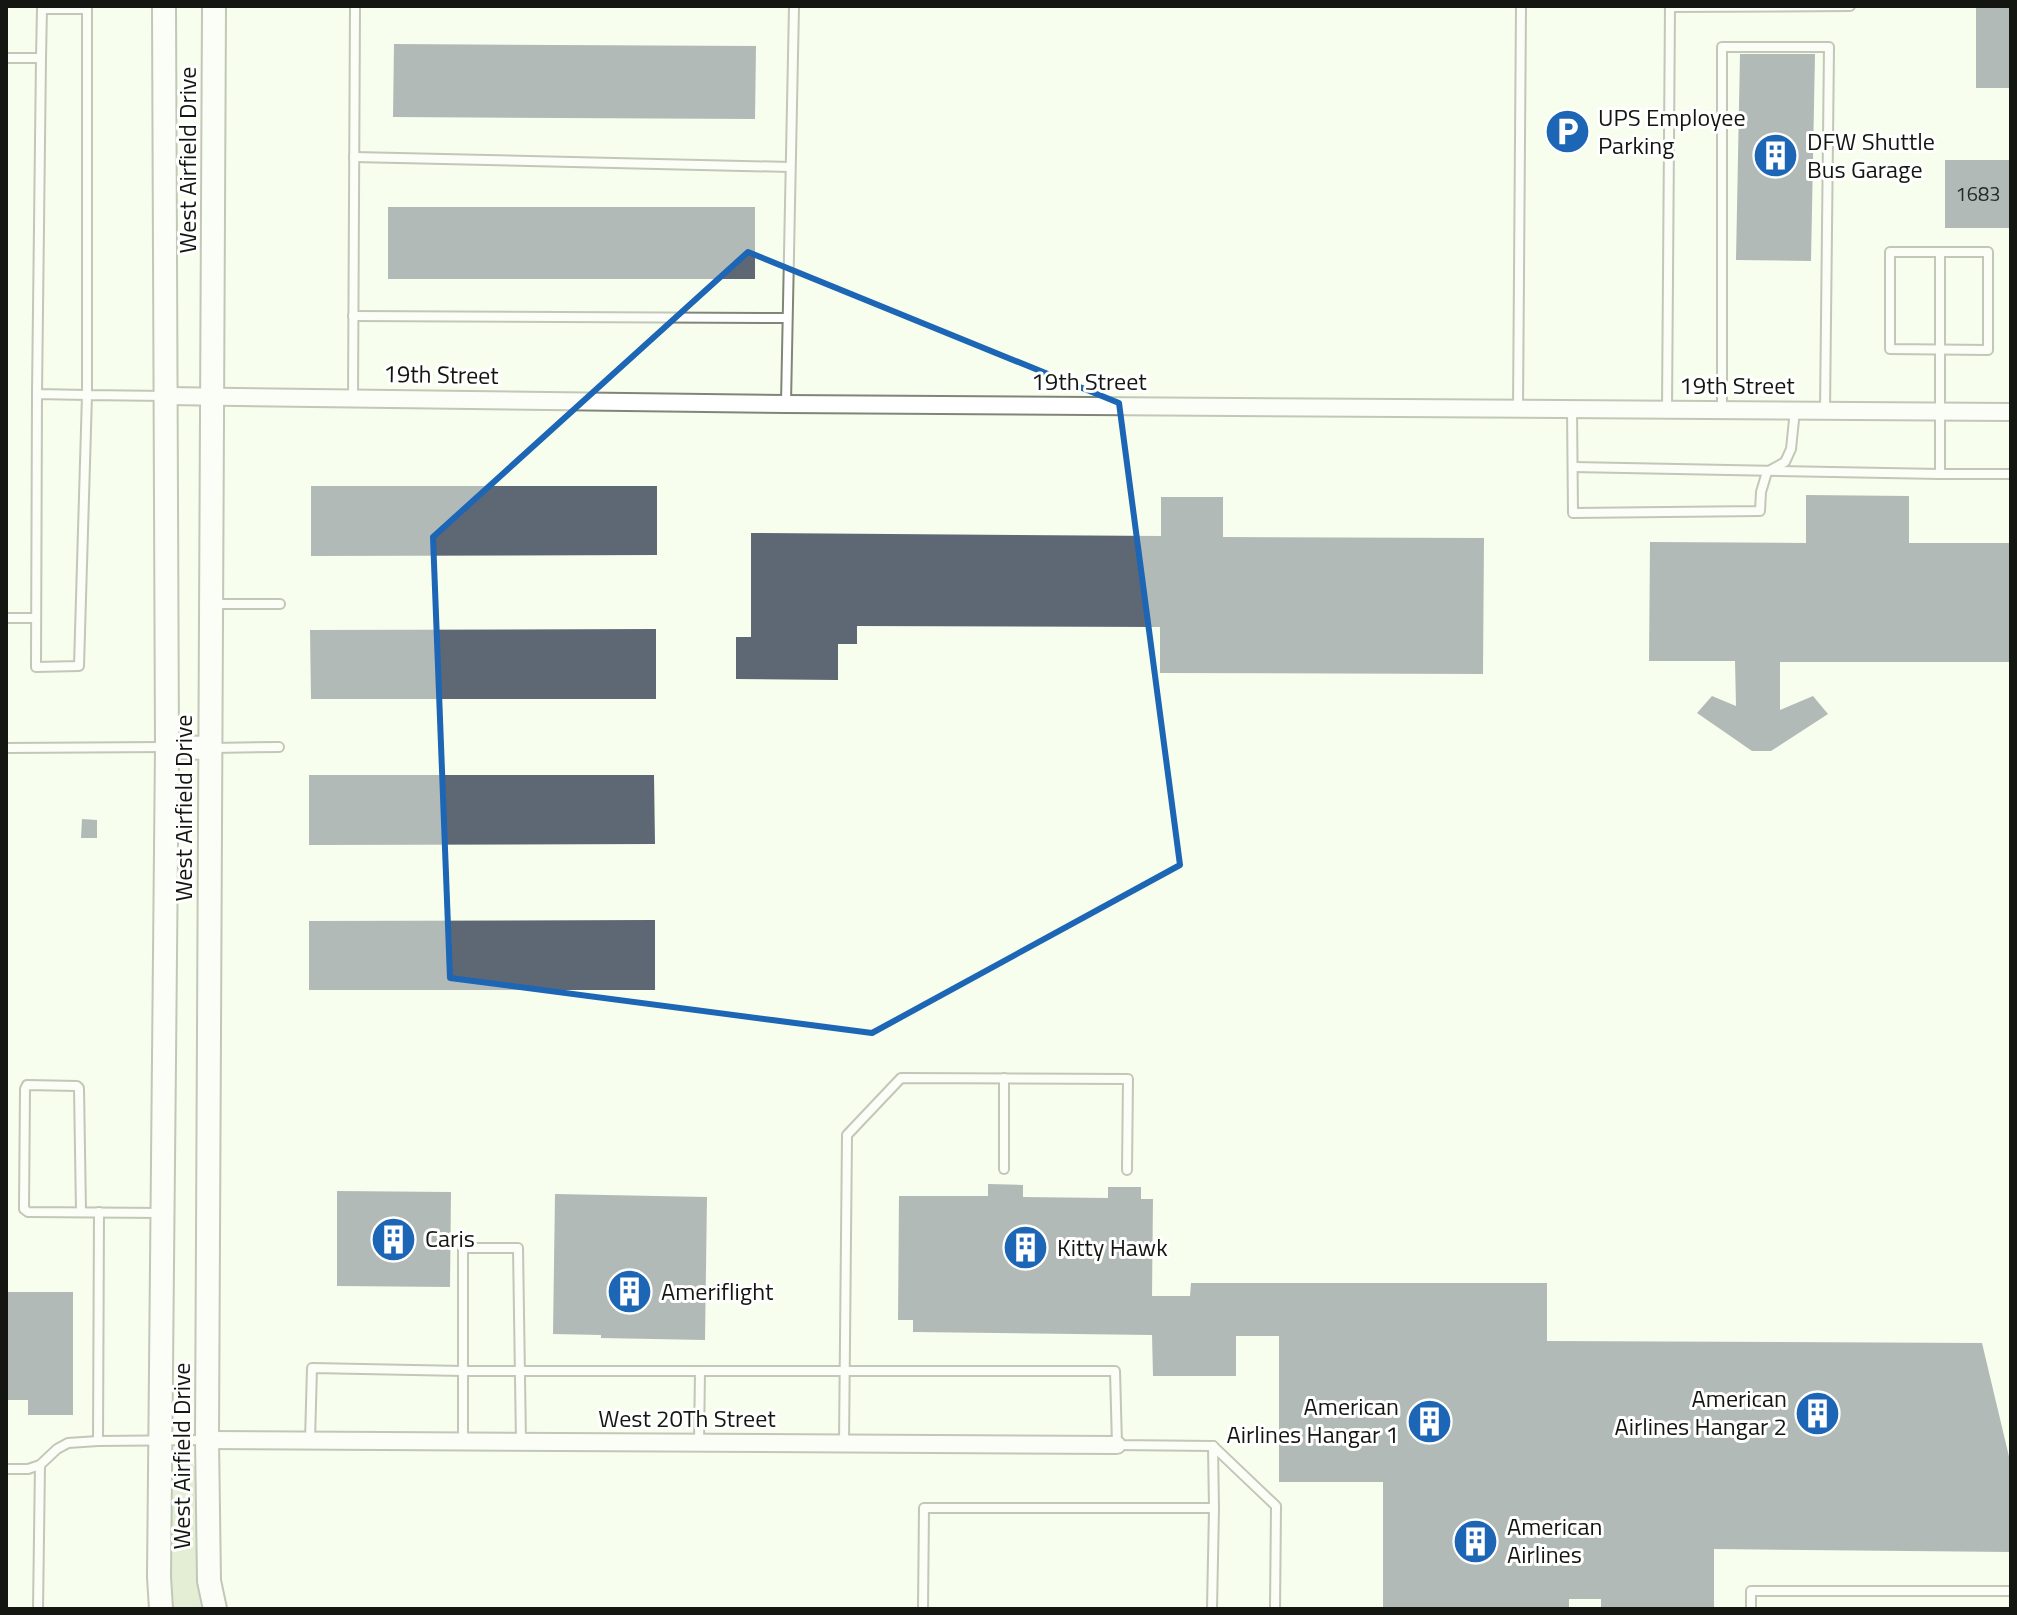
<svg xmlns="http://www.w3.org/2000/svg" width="2017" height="1615" font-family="'Titillium Web',sans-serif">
	<rect width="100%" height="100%" fill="#f7feee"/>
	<!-- green -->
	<polygon fill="#ccdbb4" points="186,1458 191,1460 196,1471 197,1554 204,1609 169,1609 168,1493 177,1469"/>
	<!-- building -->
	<g fill="#5e6874">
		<rect x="1976" y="6" width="35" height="82"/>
		<polygon points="394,44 756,46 755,119 393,117"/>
		<polygon points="1740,54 1815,54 1811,261 1736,260"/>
		<rect x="1945" y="160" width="66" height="68"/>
		<rect x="388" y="207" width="367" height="72"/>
		<polygon points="311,486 657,486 657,555 311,556"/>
		<polygon points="1806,495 1909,496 1909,543 2011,543 2011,662 1780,662 1780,710 1813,696 1828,714 1771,751 1752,751 1697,713 1712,696 1736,706 1735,661 1649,661 1650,542 1806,543"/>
		<polygon points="1161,497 1223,497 1223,537 1484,538 1483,674 1160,673 1160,627 857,626 857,644 838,644 838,680 736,679 736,637 751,637 751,533 1161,536"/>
		<polygon points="656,629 656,699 311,699 310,630"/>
		<polygon points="309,775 654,775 655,844 309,845"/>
		<polygon points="82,819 97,820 97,838 81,838"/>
		<polygon points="655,920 655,990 309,990 309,921"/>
		<polygon points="988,1184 1023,1185 1023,1197 1108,1198 1108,1187 1141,1187 1141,1199 1153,1199 1152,1296 1190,1296 1191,1283 1547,1283 1547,1341 1982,1343 2011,1465 2011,1552 1714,1549 1714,1609 1601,1609 1601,1599 1569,1599 1569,1609 1383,1609 1383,1482 1279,1482 1279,1336 1236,1336 1236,1376 1153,1376 1152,1335 913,1332 913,1320 898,1320 899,1196 988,1196"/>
		<polygon points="337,1191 451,1192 450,1287 337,1286"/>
		<polygon points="555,1194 707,1197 705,1340 601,1338 601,1335 553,1334"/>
		<polygon points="6,1292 73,1292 73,1415 28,1415 28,1400 6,1400"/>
	</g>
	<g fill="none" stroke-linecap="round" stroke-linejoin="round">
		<defs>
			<g id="lane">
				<polyline points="1670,7 1850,6"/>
				<polyline points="6,58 41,58"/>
				<polyline points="354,157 790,167"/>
				<polygon points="1890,252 1988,252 1988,350 1890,349"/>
				<polyline points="353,316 787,318"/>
				<polyline points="37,394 36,667 79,666 87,395 37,394 41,58 42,9 87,9 87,395 165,396"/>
				<polyline points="353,398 355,6"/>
				<polyline points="786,403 794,6"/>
				<polyline points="1518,408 1521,6"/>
				<polyline points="1572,409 1573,513 1760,511 1761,492 1767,472 1785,462 1791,449 1795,410"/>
				<polyline points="1667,409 1670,6"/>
				<polyline points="1722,410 1722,47 1829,47 1825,411"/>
				<polyline points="1573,467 1940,474 1940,252"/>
				<polyline points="1940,474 2011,474"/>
				<polyline points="212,604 280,604"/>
				<polyline points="6,618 36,618"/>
				<polyline points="6,748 165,747"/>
				<polyline points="212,748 279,747"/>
				<polyline points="1004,1169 1004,1078"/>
				<polyline points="81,1212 79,1088 77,1086 27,1085 25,1089 24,1209 28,1212 162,1213"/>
				<polyline points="99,1212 98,1441 206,1440"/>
				<polyline points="310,1440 312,1368 463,1371 1115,1371 1117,1445 1213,1446"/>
				<polyline points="463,1441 463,1248 518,1248 521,1442"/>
				<polyline points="699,1443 700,1371"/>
				<polyline points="844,1443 847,1135 901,1078 1128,1079 1127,1170"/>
				<polyline points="1213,1446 1276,1506 1275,1609"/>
				<polyline points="1213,1446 1214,1508"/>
				<polyline points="6,1469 28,1469 40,1465 57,1449 68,1443 98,1441"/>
				<polyline points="38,1609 40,1465"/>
				<polyline points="923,1609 924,1508 1214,1508 1212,1609"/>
				<polyline points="1751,1609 1751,1591 2011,1591"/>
			</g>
			<g id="street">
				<polyline points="166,396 786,404 2011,412"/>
				<polyline points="207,1440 1117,1445"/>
			</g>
			<g id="secondary">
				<polyline points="214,6 207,1440 209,1581 215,1609"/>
				<polyline points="167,747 211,748"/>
				<polyline points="161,1609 159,1577 167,747 164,6"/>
			</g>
		</defs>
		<!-- lane casing -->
		<use href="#lane" stroke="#808677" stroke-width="12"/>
		<!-- street casing -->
		<use href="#street" stroke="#808677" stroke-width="20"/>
		<!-- secondary casing -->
		<use href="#secondary" stroke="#808677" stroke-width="26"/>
		<!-- lane -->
		<use href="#lane" stroke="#fff" stroke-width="8"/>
		<!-- street -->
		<use href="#street" stroke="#fff" stroke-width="16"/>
		<!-- secondary -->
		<use href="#secondary" stroke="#fff" stroke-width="22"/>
	</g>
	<!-- marked area -->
	<path d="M0 0H2017V1615H0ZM 748,252 L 1119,403 L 1180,865 L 872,1033 L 450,978 L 433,537 Z" fill="#f7feee" fill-opacity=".55" fill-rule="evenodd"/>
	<path fill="none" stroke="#1c66b5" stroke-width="6" stroke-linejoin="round" d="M 748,252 L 1119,403 L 1180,865 L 872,1033 L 450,978 L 433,537 Z"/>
	<!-- icons -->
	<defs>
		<symbol id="parking-disc" viewBox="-11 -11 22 22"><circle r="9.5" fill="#1c66b5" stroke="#fff"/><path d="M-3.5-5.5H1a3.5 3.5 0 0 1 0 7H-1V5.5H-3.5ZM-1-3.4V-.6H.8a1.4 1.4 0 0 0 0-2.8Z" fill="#fff"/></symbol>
		<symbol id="building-disc" viewBox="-11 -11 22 22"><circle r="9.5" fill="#1c66b5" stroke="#fff"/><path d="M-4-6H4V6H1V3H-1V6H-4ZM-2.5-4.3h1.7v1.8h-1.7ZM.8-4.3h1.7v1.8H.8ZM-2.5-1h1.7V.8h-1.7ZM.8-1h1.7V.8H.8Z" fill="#fff"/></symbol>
	</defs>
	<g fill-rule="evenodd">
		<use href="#parking-disc" x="1542" y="106" width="51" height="51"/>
		<use href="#building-disc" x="1750" y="130" width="51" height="51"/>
		<use href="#building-disc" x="368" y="1214" width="51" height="51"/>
		<use href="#building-disc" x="1000" y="1222" width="51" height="51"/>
		<use href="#building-disc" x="604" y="1266" width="51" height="51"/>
		<use href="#building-disc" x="1792" y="1388" width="51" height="51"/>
		<use href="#building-disc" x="1404" y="1396" width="51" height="51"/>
		<use href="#building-disc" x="1450" y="1516" width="51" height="51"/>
	</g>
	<g text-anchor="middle" stroke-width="6" stroke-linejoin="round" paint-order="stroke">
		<!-- number labels -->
		<g font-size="20" fill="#262a2a">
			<text x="1978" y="201">1683</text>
		</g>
		<!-- poi labels -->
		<g font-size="24" fill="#141611" stroke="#fff" text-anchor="start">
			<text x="1598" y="126">UPS Employee<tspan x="1598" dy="28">Parking</tspan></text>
			<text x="1807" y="150">DFW Shuttle<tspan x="1807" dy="28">Bus Garage</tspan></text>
			<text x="425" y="1247">Caris</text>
			<text x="1057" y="1256">Kitty Hawk</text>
			<text x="661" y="1300">Ameriflight</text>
			<text x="1787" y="1407" text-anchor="end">American<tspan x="1787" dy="28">Airlines Hangar 2</tspan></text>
			<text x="1399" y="1415" text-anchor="end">American<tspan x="1399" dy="28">Airlines Hangar 1</tspan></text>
			<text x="1507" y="1535">American<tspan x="1507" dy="28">Airlines</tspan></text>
		</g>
		<!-- street labels -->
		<g font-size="24" fill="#141611" stroke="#fff">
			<text transform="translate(188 160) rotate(-90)" y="8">West Airfield Drive</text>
			<text transform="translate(441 375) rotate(1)" y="8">19th Street</text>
			<text x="1089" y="390">19th Street</text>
			<text x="1737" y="394">19th Street</text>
			<text transform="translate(184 808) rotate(-90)" y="8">West Airfield Drive</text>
			<text x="687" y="1427">West 20Th Street</text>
			<text transform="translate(182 1456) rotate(-90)" y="8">West Airfield Drive</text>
		</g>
	</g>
	<!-- border -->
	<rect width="2017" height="1615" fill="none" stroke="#141611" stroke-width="16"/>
</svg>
